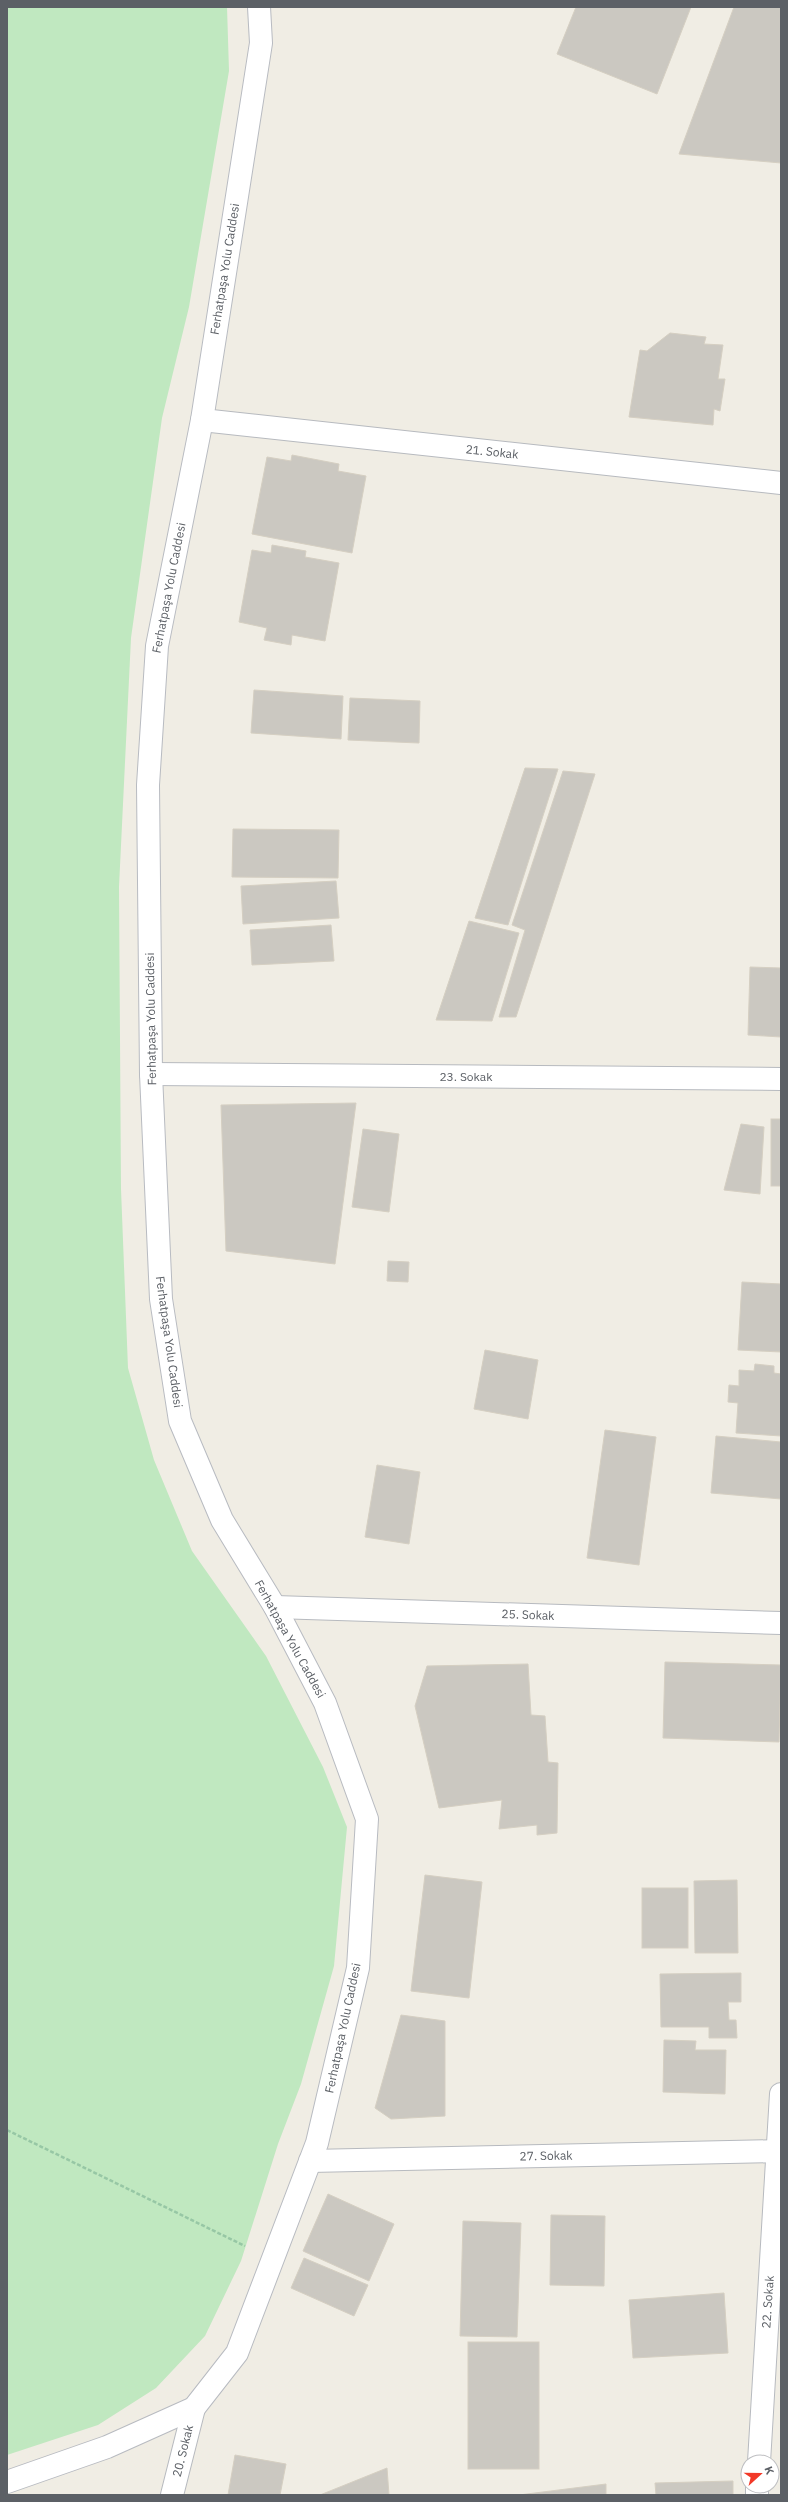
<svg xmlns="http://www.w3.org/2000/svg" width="788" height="2502" font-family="'IBM Plex Sans',sans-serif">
	<rect width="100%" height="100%" fill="#f0ede4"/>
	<!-- green -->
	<polygon fill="#c0e8c0" points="7,7 227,7 229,71 189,307 162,418 131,638 119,887 121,1189 128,1368 154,1460 192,1551 266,1656 323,1767 347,1827 334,1966 301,2084 278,2144 241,2261 205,2336 156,2388 98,2425 7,2455"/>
	<!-- building -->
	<g fill="#cbc8c1" stroke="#d5cfc2">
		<polygon points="576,7 691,7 657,94 557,54"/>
		<polygon points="734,7 781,7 781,163 679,154"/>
		<polygon points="670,333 706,337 704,344 723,345 718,379 725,379 720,411 714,409 713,425 629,417 640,350 647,351"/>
		<polygon points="292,455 339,464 338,471 366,476 352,553 252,534 267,457 291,461"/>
		<polygon points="272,545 306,551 305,557 339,563 325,641 292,635 291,645 264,640 267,628 239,622 252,550 271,553"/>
		<polygon points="254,690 343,696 341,739 251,733"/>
		<polygon points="350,698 420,701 419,743 348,740"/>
		<polygon points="525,768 558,769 508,925 475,918"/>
		<polygon points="563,771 595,774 516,1017 499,1017 525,930 512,925"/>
		<polygon points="233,829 339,830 338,878 232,877"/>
		<polygon points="336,881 339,918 243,924 241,886"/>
		<polygon points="469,921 519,933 492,1021 436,1020"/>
		<polygon points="331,925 334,961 252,965 250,930"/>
		<polygon points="750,967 781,968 781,1037 748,1035"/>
		<polygon points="356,1103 335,1264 226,1251 221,1105"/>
		<rect x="771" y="1119" width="10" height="67"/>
		<polygon points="741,1124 764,1127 760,1194 724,1190"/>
		<polygon points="363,1129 399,1134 389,1212 352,1207"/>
		<polygon points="388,1261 409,1262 408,1282 387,1281"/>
		<polygon points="742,1282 781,1284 781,1352 738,1350"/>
		<polygon points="485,1350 538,1360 528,1419 474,1409"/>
		<polygon points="755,1364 774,1366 774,1373 781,1374 781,1436 736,1433 738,1403 728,1402 729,1385 739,1386 739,1370 754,1371"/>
		<polygon points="605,1430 656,1437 639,1565 587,1558"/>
		<polygon points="716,1436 781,1442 781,1499 711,1493"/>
		<polygon points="377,1465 420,1472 409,1544 365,1537"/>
		<polygon points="665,1662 781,1665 779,1742 663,1738"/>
		<polygon points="528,1664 531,1715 545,1716 548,1762 558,1763 557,1833 537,1835 537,1825 499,1829 502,1800 439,1808 415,1706 427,1666"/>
		<polygon points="425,1875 482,1882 469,1998 411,1991"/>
		<polygon points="737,1880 738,1953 695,1953 694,1881"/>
		<rect x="642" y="1888" width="46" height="60"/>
		<polygon points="741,1973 741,2002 728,2002 729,2020 736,2020 737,2038 709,2038 709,2027 661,2027 660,1974"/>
		<polygon points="401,2015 445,2021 445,2116 391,2119 375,2108"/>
		<polygon points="664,2040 696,2041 695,2050 726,2050 725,2094 663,2092"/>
		<polygon points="328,2194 394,2224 369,2281 303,2251"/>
		<polygon points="551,2215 605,2216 604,2286 550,2285"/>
		<polygon points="463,2221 521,2223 517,2337 460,2336"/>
		<polygon points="304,2258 368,2285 354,2316 291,2288"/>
		<polygon points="724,2293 728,2353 633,2358 629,2300"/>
		<rect x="468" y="2342" width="71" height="127"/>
		<polygon points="235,2455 286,2464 280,2495 228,2495"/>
		<polygon points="387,2468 389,2495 320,2495"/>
		<polygon points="733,2481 733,2495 656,2495 655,2483"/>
		<polygon points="606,2484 606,2495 519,2495"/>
	</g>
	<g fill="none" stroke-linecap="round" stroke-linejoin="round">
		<defs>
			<g id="minor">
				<polyline points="202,420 781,483"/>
				<polyline points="151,1074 781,1079"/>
				<polyline points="275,1607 781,1623"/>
				<polyline points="310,2161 781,2151"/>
				<polyline points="759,2462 781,2094"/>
				<polyline points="172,2495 194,2408"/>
				<polyline points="757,2495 757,2486"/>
			</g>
			<polyline id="secondary" points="7,2482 107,2447 194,2408 237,2353 317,2143 358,1968 367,1819 325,1703 275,1607 222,1520 180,1421 161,1299 151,1074 148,785 157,646 202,420 261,43 259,7"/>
		</defs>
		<!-- minor casing -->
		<use href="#minor" stroke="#b7babf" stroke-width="24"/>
		<!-- secondary casing -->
		<use href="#secondary" stroke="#b8bbc1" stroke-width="24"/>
		<!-- path -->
		<polyline stroke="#97c7a5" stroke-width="2.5" stroke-dasharray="4 2" stroke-linecap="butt" points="7,2130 245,2246"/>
		<!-- minor -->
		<use href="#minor" stroke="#fff" stroke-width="22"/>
		<!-- secondary -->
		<use href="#secondary" stroke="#fff" stroke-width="22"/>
	</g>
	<g text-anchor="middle" stroke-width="4" stroke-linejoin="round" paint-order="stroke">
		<!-- street labels -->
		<g font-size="12" fill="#5c6066" stroke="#fff">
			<text transform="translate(225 269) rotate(-81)" y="4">Ferhatpaşa Yolu Caddesi</text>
			<text transform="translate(492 452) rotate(6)" y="4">21. Sokak</text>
			<text transform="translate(169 588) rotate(-79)" y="4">Ferhatpaşa Yolu Caddesi</text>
			<text transform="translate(151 1019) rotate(-91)" y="4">Ferhatpaşa Yolu Caddesi</text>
			<text x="466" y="1081">23. Sokak</text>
			<text transform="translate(169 1342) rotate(82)" y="4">Ferhatpaşa Yolu Caddesi</text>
			<text transform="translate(528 1615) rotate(2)" y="4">25. Sokak</text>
			<text transform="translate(290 1639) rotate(61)" y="4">Ferhatpaşa Yolu Caddesi</text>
			<text transform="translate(343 2028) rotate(-78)" y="4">Ferhatpaşa Yolu Caddesi</text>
			<text transform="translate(546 2156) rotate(-1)" y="4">27. Sokak</text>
			<text transform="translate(768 2302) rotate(-86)" y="4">22. Sokak</text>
			<text transform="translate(183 2451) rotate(-76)" y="4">20. Sokak</text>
		</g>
	</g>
	<!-- border -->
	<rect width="788" height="2502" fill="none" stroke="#5c6066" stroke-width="16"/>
	<!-- north arrow -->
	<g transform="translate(760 2474) rotate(69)"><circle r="19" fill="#ffffff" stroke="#bebfc2"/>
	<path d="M0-3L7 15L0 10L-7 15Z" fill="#f23928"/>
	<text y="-6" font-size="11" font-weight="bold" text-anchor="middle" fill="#5c6066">K</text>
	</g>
</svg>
